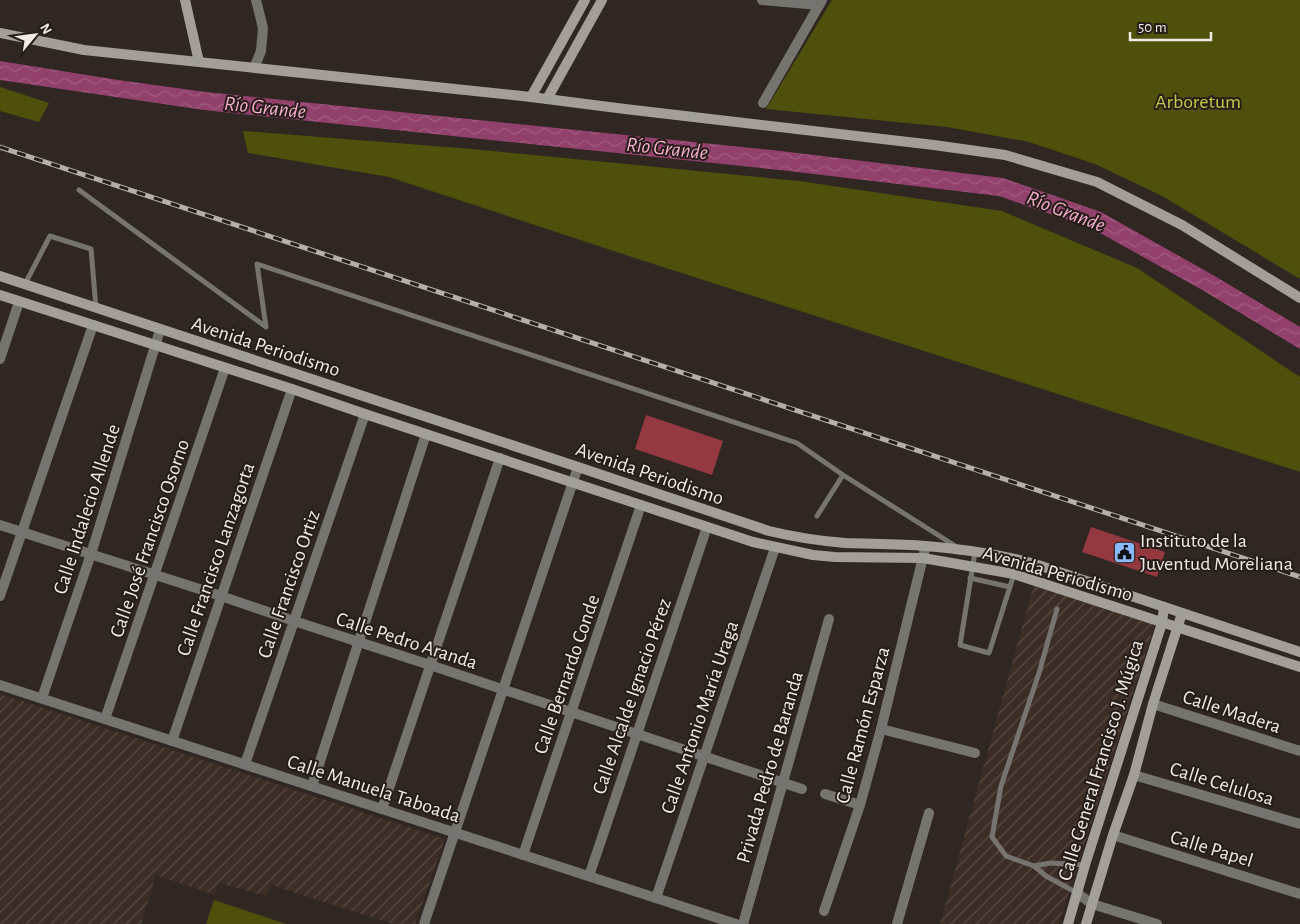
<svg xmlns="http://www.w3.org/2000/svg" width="1300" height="924" font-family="'Alegreya Sans',sans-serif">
	<defs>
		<pattern id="industrial-furrows" width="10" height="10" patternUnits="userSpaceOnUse" patternTransform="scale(1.25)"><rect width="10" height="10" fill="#3c2d25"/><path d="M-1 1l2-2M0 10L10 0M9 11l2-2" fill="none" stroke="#594c45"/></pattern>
		<pattern id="water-waves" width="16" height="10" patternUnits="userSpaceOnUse" patternTransform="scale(1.25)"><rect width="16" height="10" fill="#92406c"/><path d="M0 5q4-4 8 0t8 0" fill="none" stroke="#a25c81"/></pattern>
	</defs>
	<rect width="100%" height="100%" fill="#302722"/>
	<!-- industrial -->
	<g fill="url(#industrial-furrows)">
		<polygon points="1034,584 1155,624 1059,924 940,924"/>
		<polygon points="0,694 445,839 415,924 393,924 271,885 266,896 219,883 215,895 156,875 141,924 0,924"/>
	</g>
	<!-- green -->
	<g fill="#4e500b">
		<polygon points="832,0 1300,0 1300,279 1162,196 1095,164 1029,142 947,127 766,109"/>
		<polygon points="0,87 49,103 39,122 0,111"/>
		<polygon points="243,131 472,149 799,181 1002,211 1137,268 1300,377 1300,472 635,258 389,177 248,153"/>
		<polygon points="214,900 286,924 206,924"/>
	</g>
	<!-- water -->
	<polygon fill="url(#water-waves)" points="0,61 118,80 206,92 781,151 1003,178 1101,212 1213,275 1300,327 1300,349 1204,291 1093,229 999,196 780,170 204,110 0,80"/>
	<!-- building -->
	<g fill="#94393f">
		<polygon points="646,415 723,441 712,475 635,449"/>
		<polygon points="1091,527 1165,552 1157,577 1082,552"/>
	</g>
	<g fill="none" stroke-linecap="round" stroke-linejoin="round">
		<!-- lane -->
		<g stroke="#777470" stroke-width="5">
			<polyline points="79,190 266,327 257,264 797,443 843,475 957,547"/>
			<polyline points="25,284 50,236 91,249 96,308"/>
			<polyline points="817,516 843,475"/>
			<polyline points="975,552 960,645 989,653 1014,574 1017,559"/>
			<polyline points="970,578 1010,587"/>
			<polyline points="1057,609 1039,673 1001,786 992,837 1006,856 1034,866 1046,876 1077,893"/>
			<polyline points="1034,866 1050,863 1085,865"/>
		</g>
		<!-- street -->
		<g stroke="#777470" stroke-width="10">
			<polyline points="762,0 819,5"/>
			<polyline points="254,68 261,51 263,28 256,0"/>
			<polyline points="763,103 822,0"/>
			<polyline points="0,359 19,302"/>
			<polyline points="0,525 221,596 294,621 430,665 802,789"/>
			<polyline points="0,596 93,325"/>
			<polyline points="0,685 736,924"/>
			<polyline points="42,698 91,554 160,330"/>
			<polyline points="1153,704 1300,751"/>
			<polyline points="105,719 225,368"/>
			<polyline points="881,729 975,753"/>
			<polyline points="172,741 292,389"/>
			<polyline points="245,764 365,414"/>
			<polyline points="1134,775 1300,824"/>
			<polyline points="312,786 426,434"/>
			<polyline points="825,794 860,805"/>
			<polyline points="382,809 500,458"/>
			<polyline points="1113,835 1300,894"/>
			<polyline points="523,855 641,505"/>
			<polyline points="589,876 707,527"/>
			<polyline points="1077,893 1092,904 1157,924"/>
			<polyline points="656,898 775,548"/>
			<polyline points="824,911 860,805 881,729 925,549"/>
			<polyline points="424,924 578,467"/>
			<polyline points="743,924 829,619"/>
			<polyline points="897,924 929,813"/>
		</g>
		<!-- secondary -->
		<g stroke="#a39f98" stroke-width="10">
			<polyline points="185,0 199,62"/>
			<polyline points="0,33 84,50 531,97 625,109 934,145 1005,155 1097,182 1182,225 1300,298"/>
			<polyline points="531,97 585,0"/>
			<polyline points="547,99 602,0"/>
			<path d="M 0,276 L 578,467 L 769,531 C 794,537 820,541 845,543 C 872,544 899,544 926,546 C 963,549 999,554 1035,564 L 1300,652"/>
			<polyline points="0,295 292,389 365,414 753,542 813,555 835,557 923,558 1014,574 1300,667"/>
			<polyline points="1068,924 1085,865 1162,623 1164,607"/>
			<polyline points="1086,924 1113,835 1134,775 1153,704 1182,613"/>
		</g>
		<defs>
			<polyline id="rail" points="0,147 1300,577"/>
		</defs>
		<!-- rail casing -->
		<use href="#rail" stroke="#b6aeaa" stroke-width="5"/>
		<!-- rail -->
		<use href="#rail" stroke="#261d18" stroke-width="3" stroke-dasharray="9" stroke-linecap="butt"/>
	</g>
	<!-- icons -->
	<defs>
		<symbol id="civic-square" viewBox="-11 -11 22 22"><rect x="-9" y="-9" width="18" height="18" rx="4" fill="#8bbafc" stroke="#261d18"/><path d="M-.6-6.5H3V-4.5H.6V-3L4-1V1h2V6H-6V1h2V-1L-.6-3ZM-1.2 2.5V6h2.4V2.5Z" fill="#111"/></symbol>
	</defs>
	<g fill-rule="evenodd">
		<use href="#civic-square" x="1112" y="540" width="25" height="25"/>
	</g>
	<g text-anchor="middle" stroke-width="4" stroke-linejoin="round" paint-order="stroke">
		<!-- park labels -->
		<g font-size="20" fill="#c6cb46" stroke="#261d18">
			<text x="1198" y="108">Arboretum</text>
		</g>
		<!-- street labels -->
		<g font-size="20" fill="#f1eae7" stroke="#261d18">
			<text transform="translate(266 346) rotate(18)" y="7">Avenida Periodismo</text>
			<text transform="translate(650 473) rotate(19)" y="7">Avenida Periodismo</text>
			<text transform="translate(86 509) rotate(-72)" y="7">Calle Indalecio Allende</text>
			<text transform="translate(149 538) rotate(-71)" y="7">Calle José Francisco Osorno</text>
			<text transform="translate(215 559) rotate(-71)" y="7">Calle Francisco Lanzagorta</text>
			<text transform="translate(1058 573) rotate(16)" y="7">Avenida Periodismo</text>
			<text transform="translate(288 584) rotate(-71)" y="7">Calle Francisco Ortiz</text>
			<text transform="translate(407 640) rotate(18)" y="7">Calle Pedro Aranda</text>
			<text transform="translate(566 674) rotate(-71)" y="7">Calle Bernardo Conde</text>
			<text transform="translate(631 696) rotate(-71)" y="7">Calle Alcalde Ignacio Pérez</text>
			<text transform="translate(1232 711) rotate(18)" y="7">Calle Madera</text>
			<text transform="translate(699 717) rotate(-71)" y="7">Calle Antonio María Uraga</text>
			<text transform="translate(862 725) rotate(-75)" y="7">Calle Ramón Esparza</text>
			<text transform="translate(1100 760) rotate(-73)" y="7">Calle General Francisco J. Múgica</text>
			<text transform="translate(769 767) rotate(-74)" y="7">Privada Pedro de Baranda</text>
			<text transform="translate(1222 783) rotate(17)" y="7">Calle Celulosa</text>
			<text transform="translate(374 788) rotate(18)" y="7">Calle Manuela Taboada</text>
			<text transform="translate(1212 848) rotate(17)" y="7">Calle Papel</text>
		</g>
		<!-- poi labels -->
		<g font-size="20" fill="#f1eae7" stroke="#261d18" text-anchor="start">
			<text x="1140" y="547">Instituto de la<tspan x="1140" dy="23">Juventud Moreliana</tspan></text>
		</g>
		<!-- water labels -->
		<g font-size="21" font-style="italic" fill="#f3aecf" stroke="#261d18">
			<text transform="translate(265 107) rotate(6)" y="7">Río Grande</text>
			<text transform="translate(667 148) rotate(6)" y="7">Río Grande</text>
			<text transform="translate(1066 211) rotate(21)" y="7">Río Grande</text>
		</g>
	</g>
	<!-- north arrow -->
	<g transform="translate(35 35) rotate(61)" stroke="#261d18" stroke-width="4" paint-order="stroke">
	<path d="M0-4L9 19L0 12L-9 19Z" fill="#f1eae7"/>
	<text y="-8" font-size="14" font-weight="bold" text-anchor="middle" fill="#f1eae7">N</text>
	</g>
	<!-- scale -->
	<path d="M1130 32v8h81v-8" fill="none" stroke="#f1eae7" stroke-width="2.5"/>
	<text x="1138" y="32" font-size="15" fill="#f1eae7" stroke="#261d18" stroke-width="4" paint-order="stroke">50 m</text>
</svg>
